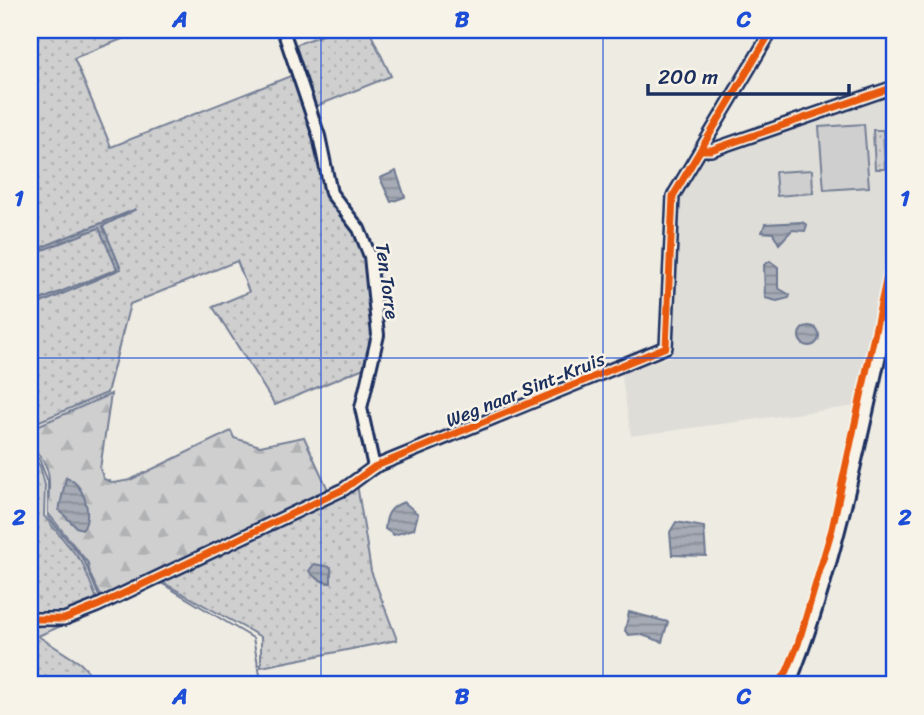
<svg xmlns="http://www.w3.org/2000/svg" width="924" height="715" font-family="Sriracha,sans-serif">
	<defs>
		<pattern id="green-dots" width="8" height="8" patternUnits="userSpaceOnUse" patternTransform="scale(1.75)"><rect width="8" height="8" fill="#cfcfcf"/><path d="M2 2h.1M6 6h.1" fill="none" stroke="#b1b2b4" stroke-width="1.8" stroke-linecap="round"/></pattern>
		<pattern id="forest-firs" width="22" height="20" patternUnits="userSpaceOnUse" patternTransform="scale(1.75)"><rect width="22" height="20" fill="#cfcfcf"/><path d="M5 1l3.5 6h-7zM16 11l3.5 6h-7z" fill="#b1b2b4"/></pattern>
		<pattern id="water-rules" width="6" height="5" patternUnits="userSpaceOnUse" patternTransform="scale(1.75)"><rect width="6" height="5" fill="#a6abb5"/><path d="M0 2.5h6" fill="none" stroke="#868c96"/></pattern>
	</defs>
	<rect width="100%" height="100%" fill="#eeebe2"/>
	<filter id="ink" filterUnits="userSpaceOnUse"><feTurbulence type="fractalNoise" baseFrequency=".0143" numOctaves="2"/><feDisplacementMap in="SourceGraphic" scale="14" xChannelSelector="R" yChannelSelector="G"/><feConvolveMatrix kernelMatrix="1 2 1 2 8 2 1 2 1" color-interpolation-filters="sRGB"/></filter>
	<g filter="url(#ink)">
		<!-- built -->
		<polygon fill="#deddd8" points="894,89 894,230 856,406 631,436 621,372 671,356 673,202 695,162 739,143"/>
		<!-- green -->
		<g fill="url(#green-dots)" stroke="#757f96" stroke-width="2">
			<polygon points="30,30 145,30 74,58 111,147 298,73 324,173 364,240 376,329 371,365 275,405 213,307 249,292 237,261 130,304 107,393 30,425"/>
			<polygon points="336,30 369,30 391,76 312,108 292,46"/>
			<polygon points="873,130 883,130 885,169 875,169"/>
			<polygon points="30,453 40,466 45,485 44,516 82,562 98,602 91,613 38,636 80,663 101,685 30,685"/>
			<polygon points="357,484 371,571 397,640 261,667 261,637 155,578"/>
		</g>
		<!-- forest -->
		<path fill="url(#forest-firs)" stroke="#757f96" stroke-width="2" d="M 111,394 L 100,469 L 104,479 L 114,483 L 130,480 L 231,431 L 234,438 L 260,446 L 304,437 L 330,494 L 102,598 L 90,575 L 88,563 L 48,513 C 47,497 52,484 47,469 C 40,449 30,454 30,429 Z"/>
		<!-- pitch -->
		<g fill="#cfcfcf" stroke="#757f96" stroke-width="2">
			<polygon points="864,124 869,187 824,190 819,127"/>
			<polygon points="812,170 813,193 777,196 775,172"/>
		</g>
		<!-- water -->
		<g fill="url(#water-rules)" stroke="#6e7992" stroke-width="2">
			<polygon points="396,171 405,197 391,202 380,178"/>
			<polygon points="136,209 103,226 121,269 34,306 30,316 30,304 117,269 99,228 30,255 30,252"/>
			<polygon points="802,222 807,225 805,231 792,230 779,244 773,233 762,232 765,224"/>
			<polygon points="770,261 778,267 778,288 790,295 789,298 777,301 765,298 764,265"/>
			<circle cx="809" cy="336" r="10"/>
			<path d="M 66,478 C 84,482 93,515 83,529 L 76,527 L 59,510 Z"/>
			<path d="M 404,502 L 418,514 L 414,529 L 394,535 L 385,529 C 386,514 390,507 404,502 Z"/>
			<polygon points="676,522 704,527 706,556 672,555 670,532"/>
			<path d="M 314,564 L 331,567 L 331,583 C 324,583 313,577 309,571 Z"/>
			<polygon points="629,612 668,622 662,642 639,634 629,635 625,631"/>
		</g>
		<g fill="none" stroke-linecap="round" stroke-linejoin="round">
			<!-- stream -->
			<g stroke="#6e7992" stroke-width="2">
				<polyline points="30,448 40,461 48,482 48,517 84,560 100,599"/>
				<polyline points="105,608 161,583 253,638 262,685"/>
			</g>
			<defs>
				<g id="minor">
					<polyline points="283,30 319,136 331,193 359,229 370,256 378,335 361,408 374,467"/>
					<polyline points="701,150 711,150 894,87"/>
					<polyline points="30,619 64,619 97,606 344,489 374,467 666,347 673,196 772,30"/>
				</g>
				<path id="major" d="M 788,685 C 839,559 862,422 894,290"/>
			</defs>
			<!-- minor casing -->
			<use href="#minor" stroke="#1b2f5e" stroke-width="16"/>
			<!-- major casing -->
			<use href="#major" stroke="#1b2f5e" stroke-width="18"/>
			<!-- minor -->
			<use href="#minor" stroke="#f7f3e8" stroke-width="10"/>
			<!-- major -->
			<use href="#major" stroke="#f7f3e8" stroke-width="12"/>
			<defs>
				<g id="cycleway">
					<polyline points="701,150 711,150 894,87"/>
					<polyline points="30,619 64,619 97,606 344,489 374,467 666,347 673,196 772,30"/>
					<polyline points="778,685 787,671 798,644 832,529 894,244"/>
				</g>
			</defs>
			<!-- cycleway casing -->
			<use href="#cycleway" stroke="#f7f3e8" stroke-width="11"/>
			<!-- cycleway -->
			<use href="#cycleway" stroke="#e8590c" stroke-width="7"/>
		</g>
	</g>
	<!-- grid -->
	<path fill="none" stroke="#1d4ed8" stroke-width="2" stroke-opacity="0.55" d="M 321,30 L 321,685M 603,30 L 603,685M 30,358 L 894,358"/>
	<g text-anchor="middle" stroke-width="5" stroke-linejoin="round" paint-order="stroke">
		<!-- street labels -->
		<g font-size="19" fill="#1b2f5e" stroke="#f7f3e8">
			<text transform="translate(388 281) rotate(82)" y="7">Ten Torre</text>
			<text transform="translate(525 389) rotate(-22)" y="7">Weg naar Sint-Kruis</text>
		</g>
	</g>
	<!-- margin -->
	<rect width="924" height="715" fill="none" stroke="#f7f3e8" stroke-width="77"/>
	<!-- scale -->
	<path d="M648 84v10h201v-10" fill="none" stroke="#1b2f5e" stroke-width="3.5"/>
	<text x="658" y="84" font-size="21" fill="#1b2f5e" stroke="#f7f3e8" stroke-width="5" paint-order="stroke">200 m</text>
	<rect x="38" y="38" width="848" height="638" fill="none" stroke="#1d4ed8" stroke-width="2.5"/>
	<g font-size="23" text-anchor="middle" font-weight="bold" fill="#1d4ed8">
		<text x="180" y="27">A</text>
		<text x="462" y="27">B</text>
		<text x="744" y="27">C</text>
		<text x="19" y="206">1</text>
		<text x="905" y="206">1</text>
		<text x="19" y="525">2</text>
		<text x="905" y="525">2</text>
		<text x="180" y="704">A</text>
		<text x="462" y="704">B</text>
		<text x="744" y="704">C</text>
	</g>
</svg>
